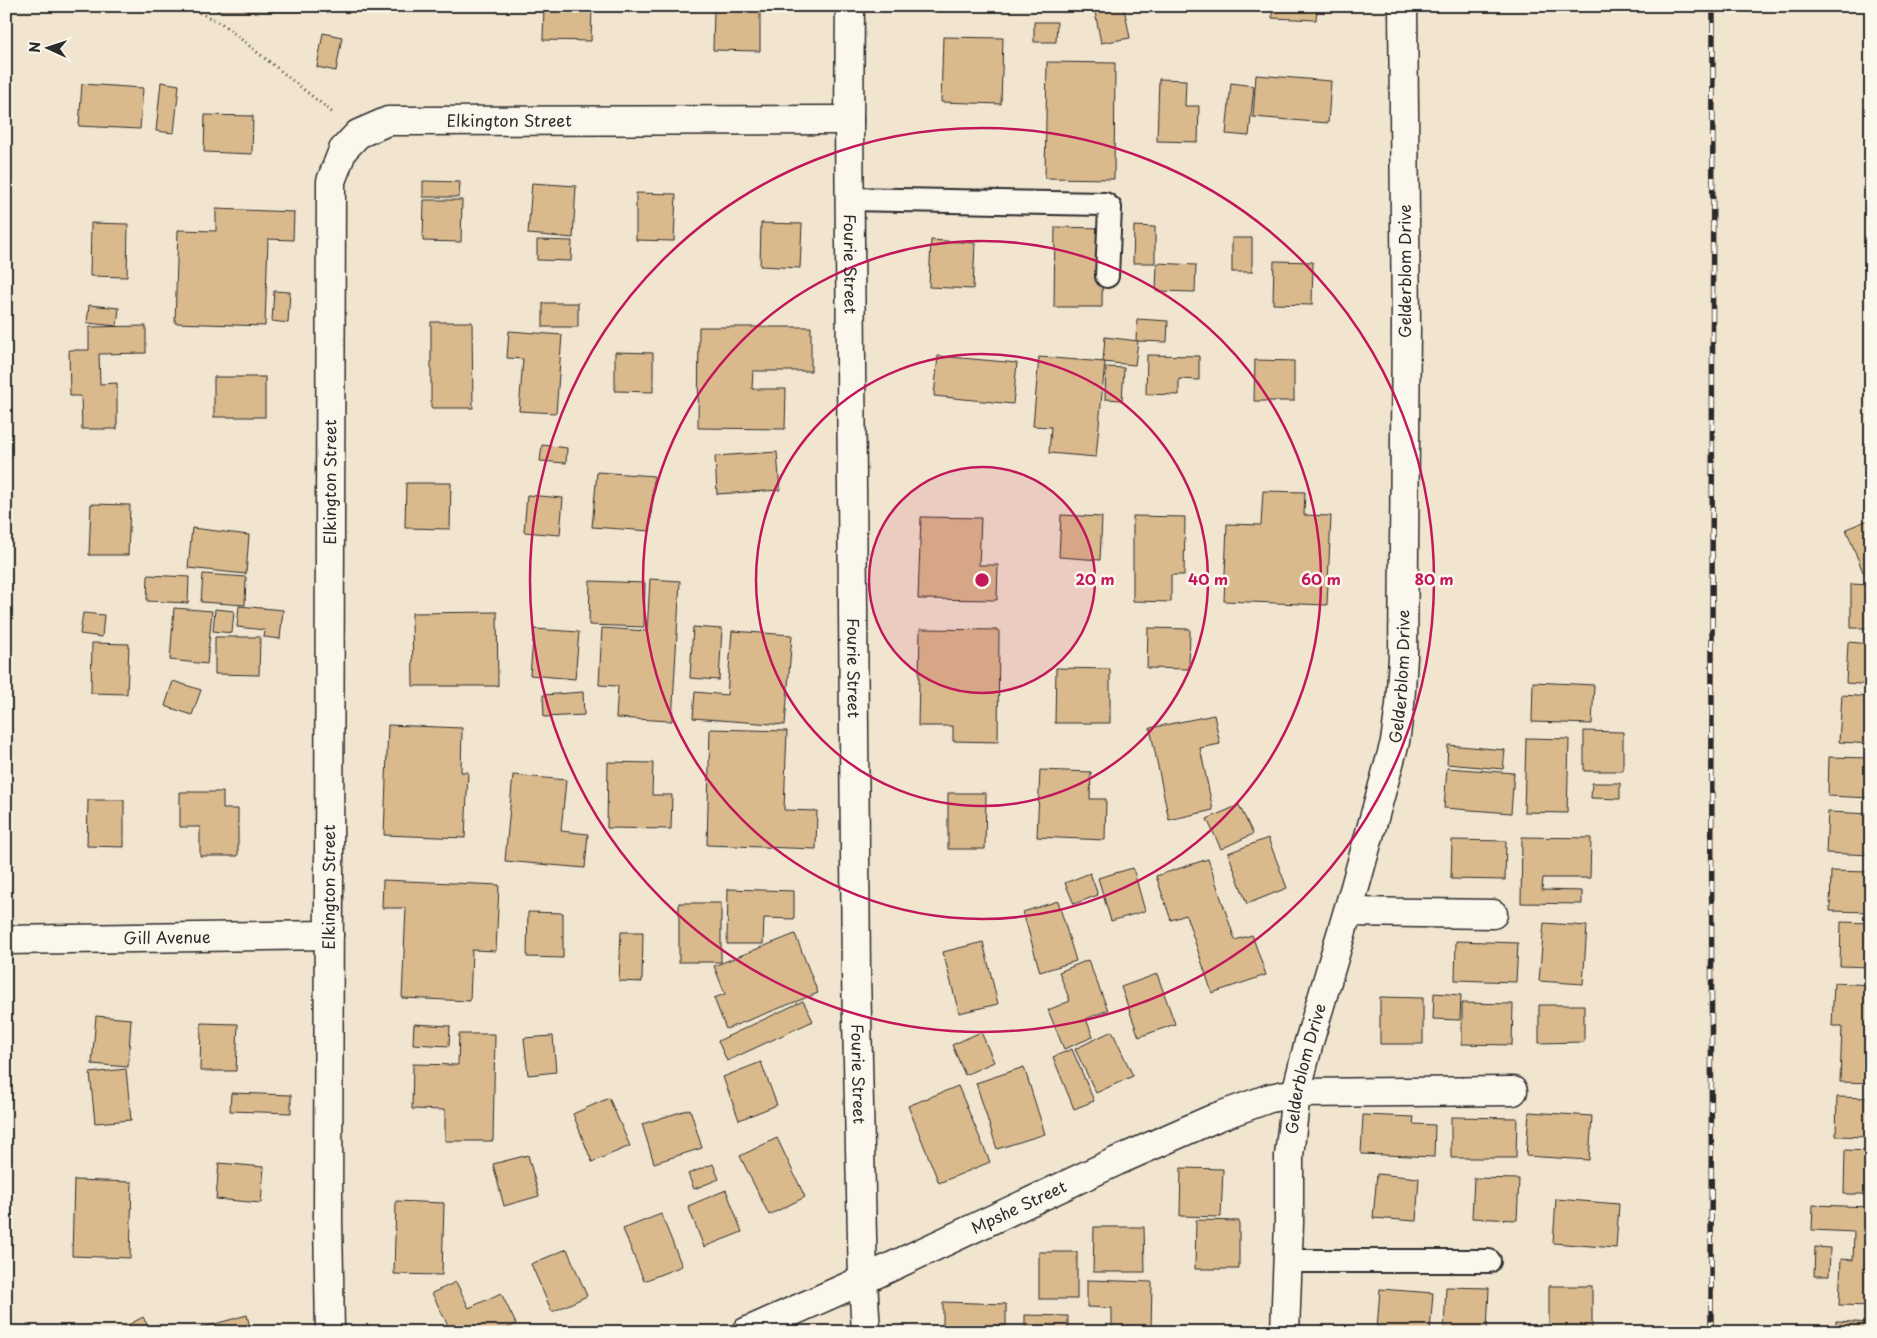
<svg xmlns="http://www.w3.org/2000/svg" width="1877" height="1338" font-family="'Playpen Sans',sans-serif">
	<rect width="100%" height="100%" fill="#f1e5d0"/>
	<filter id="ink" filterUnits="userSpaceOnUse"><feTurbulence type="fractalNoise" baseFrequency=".02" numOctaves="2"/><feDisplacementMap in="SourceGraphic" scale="10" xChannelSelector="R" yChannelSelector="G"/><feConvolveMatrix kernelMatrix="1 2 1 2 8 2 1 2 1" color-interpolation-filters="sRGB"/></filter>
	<g filter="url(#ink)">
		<!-- building -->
		<g fill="#daba8d" stroke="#2b2b2b">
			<rect x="217" y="6" width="118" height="5"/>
			<rect x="472" y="6" width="29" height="3"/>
			<polygon points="544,6 592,6 591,41 543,40"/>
			<rect x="931" y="6" width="42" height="3"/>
			<polygon points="1078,6 1106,6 1106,9"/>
			<polygon points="1142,6 1198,6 1198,8"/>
			<polygon points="1273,6 1317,6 1316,20 1272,18"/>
			<polygon points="1124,8 1130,38 1101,43 1095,12"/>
			<polygon points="714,9 760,9 760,51 713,50"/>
			<polygon points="1034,22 1057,22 1056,42 1034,42"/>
			<polygon points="323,33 342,37 336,71 317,67"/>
			<polygon points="943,37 1003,38 1001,104 941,102"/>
			<polygon points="1047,62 1115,63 1114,179 1045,178"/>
			<polygon points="1256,75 1331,81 1328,123 1253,117"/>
			<polygon points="1159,79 1186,80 1185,106 1199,106 1198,142 1157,141"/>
			<polygon points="161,82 179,85 174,133 156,131"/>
			<polygon points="1231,83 1254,86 1249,136 1226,134"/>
			<polygon points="82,84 143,88 140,129 79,126"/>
			<polygon points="205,115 253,116 252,154 204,152"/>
			<polygon points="423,181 460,182 459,197 423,197"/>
			<polygon points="532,183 576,186 573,238 528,234"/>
			<polygon points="636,193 676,194 674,241 636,240"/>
			<polygon points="424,200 462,200 461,242 423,241"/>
			<polygon points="216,209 294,212 293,240 268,239 265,326 175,323 178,230 216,231"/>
			<polygon points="91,223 128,224 127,277 90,276"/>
			<polygon points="761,223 802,224 800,268 760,266"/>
			<polygon points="1134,226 1155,227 1155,263 1133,263"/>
			<polygon points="1055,227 1103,228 1102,307 1054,307"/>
			<rect x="1232" y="238" width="20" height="34"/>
			<polygon points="537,240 572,241 571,261 537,260"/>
			<polygon points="931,240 975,243 973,289 929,287"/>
			<polygon points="1274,261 1313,262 1312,305 1273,304"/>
			<polygon points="1157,263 1196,265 1195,292 1156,291"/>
			<polygon points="274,291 290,292 288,323 272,321"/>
			<rect x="543" y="303" width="35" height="24"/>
			<polygon points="89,305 119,308 117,326 87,323"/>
			<polygon points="1137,319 1168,321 1167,342 1136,341"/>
			<polygon points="431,322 472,322 473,408 431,408"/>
			<polygon points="146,326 146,353 99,354 100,384 117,383 117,429 82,429 81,396 70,396 69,350 89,350 89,327"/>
			<polygon points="699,327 811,327 811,371 753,371 752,389 786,389 785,429 698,428"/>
			<polygon points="509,331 562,335 556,413 519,411 523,359 507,358"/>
			<polygon points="1105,337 1138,341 1135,365 1103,362"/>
			<polygon points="615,352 653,353 653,392 615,391"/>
			<polygon points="1147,355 1199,356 1199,380 1179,379 1179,395 1146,394"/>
			<polygon points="938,356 1017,363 1013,404 934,396"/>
			<polygon points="1039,357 1105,362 1096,457 1049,453 1051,427 1033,426"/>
			<polygon points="1255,360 1294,361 1294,401 1254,401"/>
			<polygon points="1106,367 1124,368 1122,400 1105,399"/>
			<rect x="214" y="377" width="51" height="40"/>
			<polygon points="542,445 567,448 566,463 540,461"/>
			<polygon points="777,452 780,490 717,494 715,456"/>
			<polygon points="597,472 654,476 650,531 592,527"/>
			<polygon points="406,483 451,483 450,529 405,528"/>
			<polygon points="1263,491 1305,492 1304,515 1331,516 1327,605 1224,601 1227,524 1261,525"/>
			<polygon points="527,495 563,498 560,535 524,532"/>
			<polygon points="91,504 130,505 128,555 89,555"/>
			<polygon points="1061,515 1102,517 1100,560 1059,557"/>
			<polygon points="1133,516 1185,517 1184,575 1171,575 1171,602 1133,601"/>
			<polygon points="921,517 981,518 979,565 998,565 997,600 918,599"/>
			<polygon points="1871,519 1871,569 1863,572 1846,529"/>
			<polygon points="192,528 249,535 246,574 188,568"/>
			<polygon points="203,574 246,577 245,605 201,602"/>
			<polygon points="148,575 189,577 188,603 147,601"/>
			<polygon points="650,579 680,581 672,721 616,718 618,686 599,685 602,628 647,631"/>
			<polygon points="590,581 645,583 644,627 589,625"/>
			<polygon points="1851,584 1871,585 1871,628 1851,628"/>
			<polygon points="239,606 283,610 280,639 264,637 265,630 237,627"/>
			<polygon points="174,608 212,611 207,664 170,660"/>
			<polygon points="215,609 234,611 232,633 213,631"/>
			<polygon points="497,612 498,686 413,686 412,613"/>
			<polygon points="83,613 104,615 102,637 80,634"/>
			<polygon points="693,627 722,629 719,680 690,678"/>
			<polygon points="1148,628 1190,629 1189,669 1147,668"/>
			<polygon points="534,629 579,632 575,679 530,675"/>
			<polygon points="920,629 999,630 998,742 953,741 953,726 918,726"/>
			<polygon points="732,631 792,635 785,725 693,718 695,692 727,695"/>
			<polygon points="215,637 260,637 259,675 215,674"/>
			<polygon points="1848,642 1871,644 1871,685 1846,683"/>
			<polygon points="92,643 129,644 127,694 91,693"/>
			<polygon points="1056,668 1110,669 1110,723 1055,723"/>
			<polygon points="173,681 201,690 192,715 165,706"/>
			<polygon points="1533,682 1594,685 1592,724 1532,722"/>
			<polygon points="583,692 584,715 544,717 543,695"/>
			<polygon points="1842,695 1871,697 1871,744 1839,742"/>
			<polygon points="1214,715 1220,744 1200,748 1213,810 1169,820 1150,728"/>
			<polygon points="388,725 462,728 461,772 468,772 465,838 384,835"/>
			<polygon points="710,729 787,731 784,810 817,811 816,849 707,845"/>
			<polygon points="1584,731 1623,732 1623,771 1584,771"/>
			<polygon points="1526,738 1569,739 1567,813 1524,812"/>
			<polygon points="1448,745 1505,750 1503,769 1447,764"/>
			<polygon points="1829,757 1871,758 1871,798 1828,796"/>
			<polygon points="608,762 653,763 652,795 672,795 671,829 607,828"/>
			<polygon points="1447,768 1514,773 1511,813 1444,808"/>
			<polygon points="1040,770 1091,772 1090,799 1106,799 1105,840 1037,837"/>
			<polygon points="513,775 566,780 561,831 588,834 585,868 505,861"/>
			<polygon points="1592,783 1620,783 1620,799 1591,798"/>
			<polygon points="180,792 223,792 223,809 238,809 238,856 200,856 200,827 180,827"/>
			<polygon points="948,793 986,793 985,849 948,849"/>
			<polygon points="88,800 124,800 124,847 87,846"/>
			<polygon points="1239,805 1253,834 1221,849 1207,819"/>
			<polygon points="1828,812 1871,814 1871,855 1826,853"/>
			<polygon points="1522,837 1591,838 1590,878 1543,878 1542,890 1582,891 1582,904 1521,903"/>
			<polygon points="1268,838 1287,888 1247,904 1228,853"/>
			<polygon points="1452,840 1506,841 1505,880 1451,879"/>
			<polygon points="1208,859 1235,940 1252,935 1266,975 1212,993 1186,915 1171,920 1156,876"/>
			<polygon points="1133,868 1145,911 1111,921 1098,878"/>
			<polygon points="1831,871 1871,872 1871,912 1830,911"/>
			<polygon points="1090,873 1098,895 1074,904 1065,883"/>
			<polygon points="383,880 499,885 496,951 472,950 470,1001 402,998 406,908 382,908"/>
			<polygon points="728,889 794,891 794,919 764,918 763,944 727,944"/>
			<polygon points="1058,901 1076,961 1040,972 1023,912"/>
			<rect x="679" y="903" width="42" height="59"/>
			<polygon points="528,912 563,913 563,958 527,957"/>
			<polygon points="1841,922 1871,923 1871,967 1840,966"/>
			<polygon points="1544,923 1587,926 1583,984 1539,981"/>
			<polygon points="621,932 643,932 642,982 619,981"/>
			<polygon points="795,934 818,993 726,1029 714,998 725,994 714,966"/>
			<polygon points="1456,941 1518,943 1516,982 1455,980"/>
			<polygon points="983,942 998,1004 959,1013 943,952"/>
			<polygon points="1088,960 1108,1010 1086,1019 1093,1037 1064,1049 1048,1010 1070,1001 1059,972"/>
			<polygon points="1157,974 1175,1024 1139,1037 1121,987"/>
			<polygon points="1834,983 1871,985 1871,1083 1840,1082 1842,1026 1832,1026"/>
			<polygon points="1434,993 1461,995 1460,1020 1433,1019"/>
			<polygon points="1380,997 1423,998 1423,1044 1380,1044"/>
			<polygon points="803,1001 813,1021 727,1061 718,1041"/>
			<polygon points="1462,1003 1513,1004 1512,1045 1462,1044"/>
			<polygon points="1539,1005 1584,1005 1584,1042 1539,1043"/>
			<polygon points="96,1016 131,1019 128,1067 92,1064"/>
			<polygon points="201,1023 238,1024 236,1071 200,1071"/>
			<polygon points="414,1024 450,1026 449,1046 413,1044"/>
			<polygon points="1112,1031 1133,1076 1096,1093 1075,1049"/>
			<polygon points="981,1032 994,1062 965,1075 952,1045"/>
			<polygon points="459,1034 495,1034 493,1141 445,1141 445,1110 412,1109 413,1064 458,1065"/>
			<polygon points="553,1036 556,1072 528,1075 524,1038"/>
			<polygon points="1072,1049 1094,1101 1074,1109 1053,1057"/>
			<polygon points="761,1062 777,1105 739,1120 723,1077"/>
			<polygon points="1024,1067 1045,1134 997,1149 976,1083"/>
			<polygon points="126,1069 131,1120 95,1123 90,1073"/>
			<polygon points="958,1086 990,1162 939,1183 908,1106"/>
			<polygon points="231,1093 291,1095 291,1113 230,1111"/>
			<polygon points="1837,1097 1871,1098 1871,1137 1836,1136"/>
			<polygon points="609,1098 630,1146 592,1162 573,1114"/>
			<polygon points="690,1109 702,1148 654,1163 642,1124"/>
			<polygon points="1529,1112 1592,1116 1589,1160 1526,1156"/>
			<polygon points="1363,1115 1414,1117 1413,1124 1435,1125 1434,1157 1361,1154"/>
			<polygon points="1451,1117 1517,1118 1516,1158 1451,1158"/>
			<polygon points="777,1138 805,1197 769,1215 740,1156"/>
			<polygon points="1845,1150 1871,1151 1871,1194 1844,1194"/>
			<polygon points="528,1155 539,1196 504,1206 493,1164"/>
			<polygon points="219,1163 264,1167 261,1203 216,1199"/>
			<polygon points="713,1164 719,1179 694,1189 688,1174"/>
			<polygon points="1181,1168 1223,1169 1221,1217 1180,1216"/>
			<polygon points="1377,1174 1419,1178 1416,1221 1373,1218"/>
			<polygon points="1474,1178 1519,1179 1517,1220 1472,1218"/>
			<polygon points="74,1180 132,1182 130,1258 72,1256"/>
			<polygon points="726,1190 742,1232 704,1247 688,1206"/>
			<polygon points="1556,1199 1619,1204 1616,1248 1553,1243"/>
			<polygon points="396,1201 444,1203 442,1275 394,1274"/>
			<polygon points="1813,1205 1871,1207 1871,1306 1839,1305 1841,1259 1853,1260 1854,1232 1812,1230"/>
			<polygon points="661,1214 682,1266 644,1281 623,1229"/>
			<polygon points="1196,1220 1239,1221 1239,1269 1195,1269"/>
			<polygon points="1094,1227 1144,1227 1145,1272 1093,1272"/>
			<polygon points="1815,1247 1830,1248 1829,1276 1814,1276"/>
			<polygon points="567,1249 587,1296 552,1312 531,1264"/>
			<rect x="1039" y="1252" width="38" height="47"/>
			<polygon points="1087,1280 1152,1282 1151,1332 1112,1332 1112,1308 1087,1307"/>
			<polygon points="456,1282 469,1308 501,1293 516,1324 500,1332 451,1332 432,1293"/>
			<rect x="1549" y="1286" width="43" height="46"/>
			<polygon points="1446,1287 1489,1288 1487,1331 1444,1330"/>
			<polygon points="1380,1289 1433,1293 1430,1332 1377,1330"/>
			<polygon points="943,1302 1006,1304 1006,1326 977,1326 977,1332 943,1332"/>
			<polygon points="247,1315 251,1332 197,1332 197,1329"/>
			<polygon points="1025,1315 1068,1316 1068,1332 1025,1332"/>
			<polygon points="143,1317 151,1332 115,1332"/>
			<polygon points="1836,1321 1871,1323 1871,1332 1836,1332"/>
		</g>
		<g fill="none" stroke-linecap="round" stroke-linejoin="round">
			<defs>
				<g id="lane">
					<polyline points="850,199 1105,204 1110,208 1107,276"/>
					<polyline points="1287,1261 1489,1261"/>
				</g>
				<g id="street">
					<path id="s1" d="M 850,6 L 849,120 L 856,974 L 863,1280 L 866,1332"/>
					<polyline points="1348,912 1493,914"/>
					<path id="s2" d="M 6,940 L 329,935"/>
					<path id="s3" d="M 330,1332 L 328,1219 L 331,181 L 343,150 L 358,134 L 388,121 L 849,120"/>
					<path id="s4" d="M 746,1332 L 863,1280 L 1117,1161 L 1217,1117 L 1270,1098 L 1296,1093 L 1513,1091"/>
					<path id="s5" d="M 1285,1332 L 1289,1223 L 1289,1156 L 1296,1093 L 1309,1042 L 1355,887 L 1395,742 L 1400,705 L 1403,657 L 1406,327 L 1403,6"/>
				</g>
			</defs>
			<!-- lane casing -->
			<use href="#lane" stroke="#2b2b2b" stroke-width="26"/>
			<!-- street casing -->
			<use href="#street" stroke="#2b2b2b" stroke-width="31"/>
			<!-- path -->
			<polyline stroke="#2b2b2b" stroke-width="3" stroke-dasharray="1 4" stroke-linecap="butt" points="186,6 221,23 333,113"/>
			<!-- lane -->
			<use href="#lane" stroke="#fbf7ec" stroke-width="22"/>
			<!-- street -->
			<use href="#street" stroke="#fbf7ec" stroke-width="28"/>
			<defs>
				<polyline id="rail" points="1711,1332 1713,6"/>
			</defs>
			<!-- rail casing -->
			<use href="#rail" stroke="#2b2b2b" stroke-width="5.5"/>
			<!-- rail -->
			<use href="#rail" stroke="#fbf7ec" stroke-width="4" stroke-dasharray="11" stroke-linecap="butt"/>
		</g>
	</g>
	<!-- distance rings -->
	<circle cx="982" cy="580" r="113" fill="#c2185b" fill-opacity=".12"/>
	<g fill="none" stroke="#c2185b" stroke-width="2.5">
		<circle cx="982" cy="580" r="113"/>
		<circle cx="982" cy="580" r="226"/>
		<circle cx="982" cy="580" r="339"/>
		<circle cx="982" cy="580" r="452"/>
	</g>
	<g text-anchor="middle" stroke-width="5" stroke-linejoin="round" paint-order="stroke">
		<!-- street labels -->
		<g font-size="16" fill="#2b2b2b" stroke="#fbf7ec">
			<text dy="6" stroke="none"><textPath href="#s3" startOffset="1360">Elkington Street</textPath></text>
			<text dy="6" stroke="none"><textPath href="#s1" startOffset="258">Fourie Street</textPath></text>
			<text transform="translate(1405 271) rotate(-90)" y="6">Gelderblom Drive</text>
			<text dy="6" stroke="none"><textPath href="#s3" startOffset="850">Elkington Street</textPath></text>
			<text dy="6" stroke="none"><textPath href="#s1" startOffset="662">Fourie Street</textPath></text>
			<text dy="6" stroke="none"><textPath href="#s5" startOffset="670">Gelderblom Drive</textPath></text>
			<text dy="6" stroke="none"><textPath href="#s3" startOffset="445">Elkington Street</textPath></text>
			<text dy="6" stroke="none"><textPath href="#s2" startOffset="161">Gill Avenue</textPath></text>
			<text dy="6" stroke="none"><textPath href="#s5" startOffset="265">Gelderblom Drive</textPath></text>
			<text dy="6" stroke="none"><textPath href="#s1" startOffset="1068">Fourie Street</textPath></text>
			<text dy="6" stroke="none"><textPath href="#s4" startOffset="300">Mpshe Street</textPath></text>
		</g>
	</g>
	<circle cx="982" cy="580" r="8" fill="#c2185b" stroke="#fbf7ec" stroke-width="2.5"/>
	<g font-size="15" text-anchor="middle" font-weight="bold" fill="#c2185b" stroke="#fbf7ec" stroke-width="5" stroke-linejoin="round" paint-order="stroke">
		<text x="1095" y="585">20 m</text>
		<text x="1208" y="585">40 m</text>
		<text x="1321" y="585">60 m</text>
		<text x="1434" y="585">80 m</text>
	</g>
	<!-- margin -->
	<rect width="1877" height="1338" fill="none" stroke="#fbf7ec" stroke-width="25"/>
	<rect x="12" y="12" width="1852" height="1313" fill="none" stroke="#2b2b2b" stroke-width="2" filter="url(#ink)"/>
	<!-- north arrow -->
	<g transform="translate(48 48) rotate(273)" stroke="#fbf7ec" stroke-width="4" paint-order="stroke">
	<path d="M0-4L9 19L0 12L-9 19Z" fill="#2b2b2b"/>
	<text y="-8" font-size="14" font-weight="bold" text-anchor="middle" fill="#2b2b2b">N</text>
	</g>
</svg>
